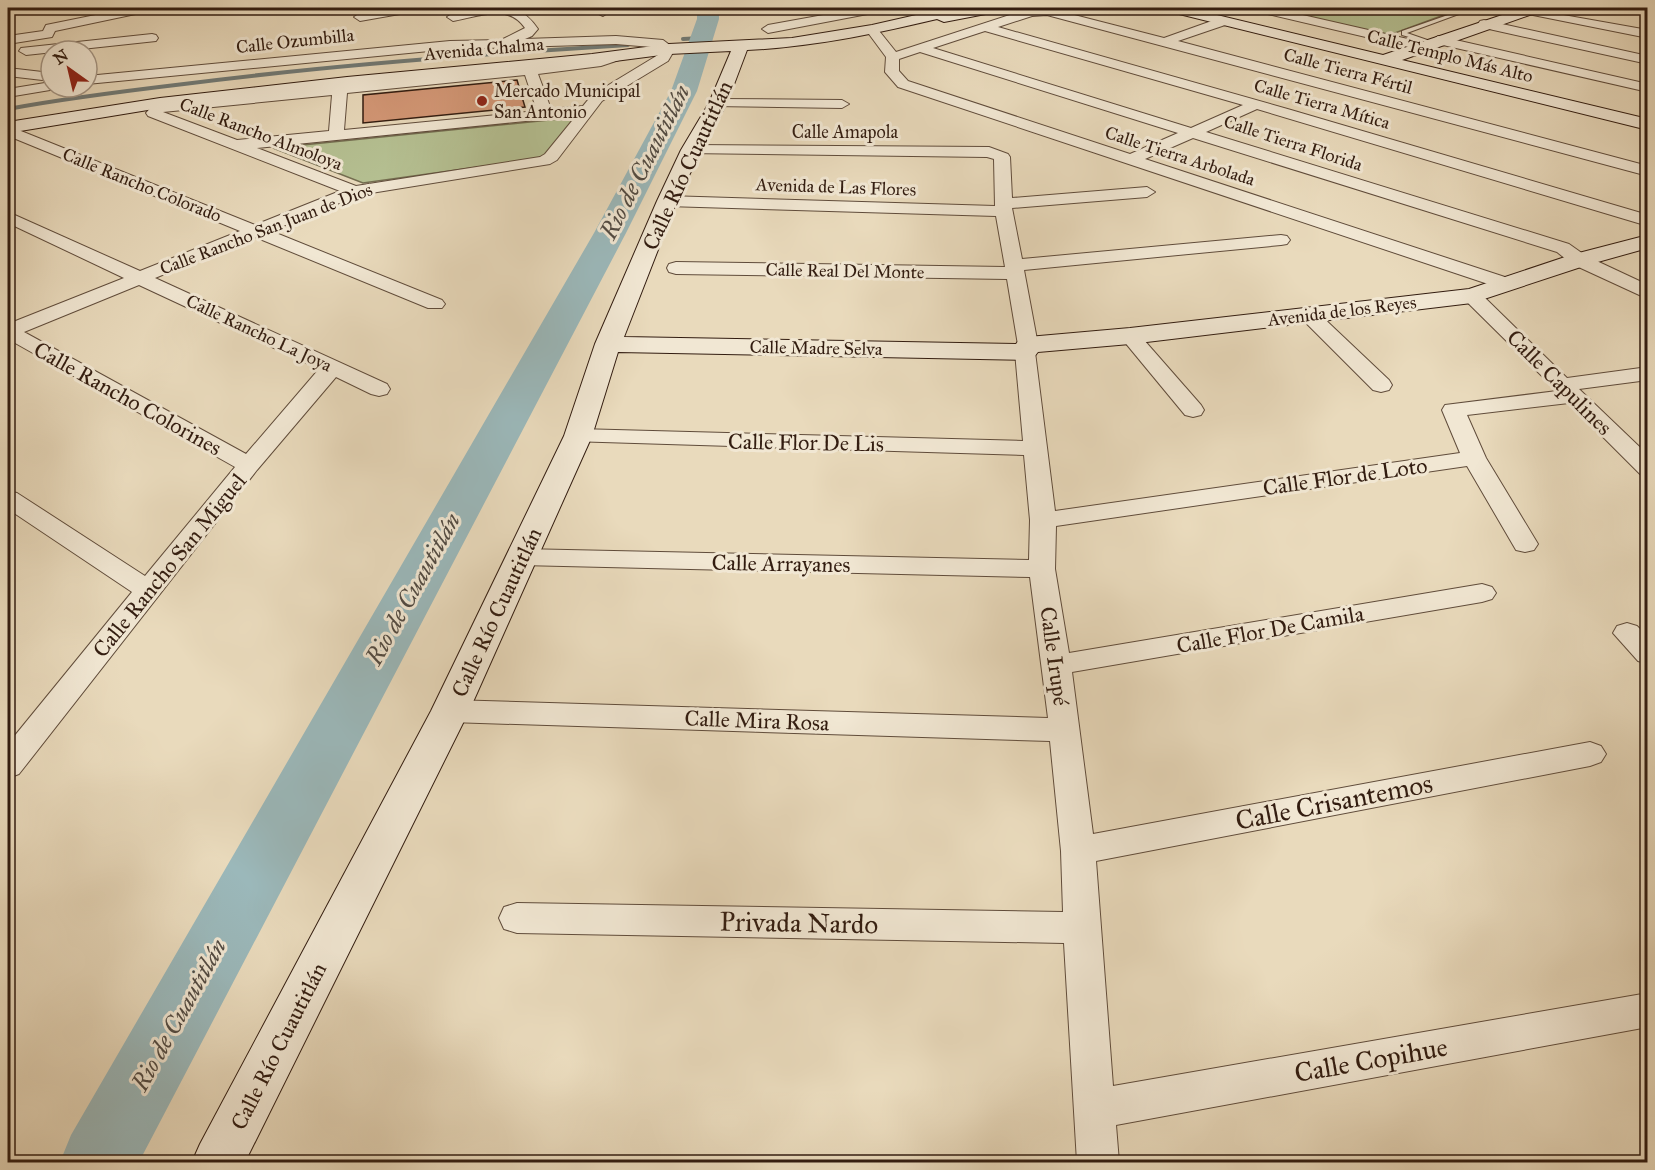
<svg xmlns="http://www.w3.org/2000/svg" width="1655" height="1170" font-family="'IM FELL Great Primer',serif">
	<rect width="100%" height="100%" fill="#e9dabc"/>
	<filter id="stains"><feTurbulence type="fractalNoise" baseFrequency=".00333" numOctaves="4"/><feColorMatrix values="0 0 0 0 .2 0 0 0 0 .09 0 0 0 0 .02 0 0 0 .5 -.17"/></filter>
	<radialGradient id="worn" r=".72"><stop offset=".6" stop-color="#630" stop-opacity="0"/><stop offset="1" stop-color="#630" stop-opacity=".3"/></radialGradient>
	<!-- green -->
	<g fill="#b5c092" stroke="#746e51" stroke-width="1.5">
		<polygon points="1255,8 1463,8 1384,37"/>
		<polygon points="579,117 542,158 363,183 273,148"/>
	</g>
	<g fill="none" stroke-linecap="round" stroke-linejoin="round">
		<!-- stream -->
		<g stroke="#717a76" stroke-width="4">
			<polyline points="683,39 702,38"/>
			<path d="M 8,109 C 66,98 125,91 184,84 C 331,65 480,54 628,45"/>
		</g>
		<!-- river -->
		<polygon fill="#9bb8ba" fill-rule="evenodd" points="697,8 719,8 719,19 697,91 626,233 139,1162 60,1162 71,1135 594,233 671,91 697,19"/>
	</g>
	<!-- building -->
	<polygon fill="#d39776" stroke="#321c10" stroke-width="1.5" points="517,80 525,107 363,123 363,95"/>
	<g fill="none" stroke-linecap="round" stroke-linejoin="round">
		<defs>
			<polygon id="lane" points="1468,8 1475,8 1407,33 1433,42 1433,44 1402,35 1402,31"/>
			<g id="street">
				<polygon points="130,8 151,8 145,12 55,31 52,37 8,44 8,36 43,31 46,25"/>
				<polygon points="393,8 417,8 411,12 360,21 354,17 360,13"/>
				<path d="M 486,8 C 512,8 523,7 538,29 L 532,36 L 525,39 L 616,36 L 663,40 L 675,49 L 668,61 L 602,101 L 557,160 L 550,164 L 359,195 L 271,231 L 442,300 L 445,304 L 442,308 L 428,308 L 255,237 L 155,278 L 387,384 L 390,389 L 387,394 L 379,396 L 371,394 L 336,377 L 257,470 L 19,774 L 8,778 L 8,744 L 132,592 L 8,509 L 8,491 L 17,493 L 145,576 L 235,467 L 8,339 L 8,324 L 124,278 L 8,223 L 8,212 L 140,271 L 240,231 L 11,137 L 8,134 L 11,131 L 21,131 L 255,225 L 340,191 L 148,116 L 146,113 L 153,105 L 340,84 L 576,62 C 587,60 613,51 622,53 L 624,56 L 622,59 L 601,66 L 538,74 L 551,109 L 583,106 L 592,95 L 658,55 L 663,48 L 616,44 L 450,49 L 87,84 L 87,76 L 450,41 L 501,40 L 525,28 C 508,3 479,16 453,21 L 447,17 L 453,13 ZM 525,75 L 537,111 L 344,130 L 347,93 ZM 332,95 L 329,131 L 237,140 L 163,112 ZM 576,116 L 545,154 L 540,157 L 356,186 L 257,148 ZM 139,285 L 319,369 L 246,454 L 24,332 Z"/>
				<polygon points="587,8 602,8 609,12 603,16"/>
				<polygon points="862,8 884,8 878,12 768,33 762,29 768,25"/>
				<path d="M 1031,8 L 1047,8 L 1164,38 L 1220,18 L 1228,18 L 1228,24 L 1178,41 L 1648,166 L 1648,176 L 1047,15 L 1032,16 L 998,27 L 1291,110 L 1648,215 L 1648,226 L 1257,109 L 1206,132 L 1569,244 L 1586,256 L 1648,285 L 1648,299 L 1572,264 L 1557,252 L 1193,138 L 1145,159 L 1514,280 L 1517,284 L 1514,288 L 1500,288 L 898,87 L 885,72 L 886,57 L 866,30 L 868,27 L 876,27 L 896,52 ZM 985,31 L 1243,105 L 1191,128 L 933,48 ZM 920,52 L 1178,133 L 1130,154 L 908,81 L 899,71 L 899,59 Z"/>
				<polygon points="1253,8 1272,8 1421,42 1427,46 1421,50 1255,11"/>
				<polygon points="1524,8 1648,30 1648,38 1528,14 1524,13"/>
				<polygon points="1625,8 1648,8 1648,15 1627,11"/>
				<polygon points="1484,20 1648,56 1648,64 1480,27 1478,24 1480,21"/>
				<polygon points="152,34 156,35 158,38 156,41 26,55 19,51 21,48"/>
				<polygon points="1438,36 1648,84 1648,92 1434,43 1432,40"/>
				<polygon points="8,68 51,73 51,81 8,76"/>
				<polygon points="51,82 51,87 57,87 56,89 8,97 8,89"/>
				<polygon points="718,99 842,100 849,104 842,108 713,106 711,103 713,100"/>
				<polygon points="691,145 989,147 1008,154 1010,157 1012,198 1147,187 1155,192 1147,197 1012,208 1022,259 1281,235 1287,236 1290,240 1287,244 1281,245 1024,270 1038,345 1035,352 1055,511 1460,453 1442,410 1445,405 1557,391 1465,300 1462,296 1465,292 1479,292 1567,378 1648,367 1648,380 1579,389 1648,455 1648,476 1640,474 1569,403 1467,415 1486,458 1538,544 1534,550 1525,552 1516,550 1467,466 1056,526 1055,569 1069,653 1482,584 1492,587 1496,593 1492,599 1482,602 1072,672 1093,834 1590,742 1601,746 1606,754 1601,762 1590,766 1096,861 1113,1086 1648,993 1648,1027 1116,1125 1119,1162 1077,1162 1064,943 517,933 504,929 499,918 504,907 517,903 1063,912 1061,851 1050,741 450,722 439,719 435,711 439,703 450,700 1048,718 1030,577 521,565 512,563 508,557 512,551 521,549 1029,560 1030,520 1024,455 570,441 566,436 570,431 578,429 1023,441 1015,352 1018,345 1007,279 676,274 669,272 667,268 669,264 676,262 1005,267 996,216 667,206 661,205 659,201 661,197 667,196 995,206 994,159 987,157 685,153 683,150 685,147"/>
				<polygon points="1308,308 1315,310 1389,380 1392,385 1389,390 1381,392 1373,390 1301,318 1298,314 1301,310"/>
				<polygon points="1130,330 1137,332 1201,405 1204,410 1201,415 1193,417 1185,415 1123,340 1120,336 1123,332"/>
				<polygon points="1627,623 1637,626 1648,637 1648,664 1638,661 1613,633 1617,626"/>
			</g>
			<g id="secondary">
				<path d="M 947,8 L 1003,8 L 996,12 L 944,22 L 937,19 C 874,34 812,47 747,50 L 727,103 L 701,150 L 677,201 L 624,337 L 1016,344 L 1019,340 L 1028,337 L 1130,328 L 1469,289 L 1571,255 L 1648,235 L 1648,248 L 1587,265 L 1472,303 L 1130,344 L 1038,352 L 1034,357 L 1025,360 L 618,352 L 592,436 L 469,711 L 245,1162 L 192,1162 L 200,1144 L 431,711 L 564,436 L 595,344 L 657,201 L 681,150 L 709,103 L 731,51 L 669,54 L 592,64 L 347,87 L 160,108 L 8,133 L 8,122 L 160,98 L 347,77 L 592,54 L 669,44 L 792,38 L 872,25 Z"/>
				<polygon points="1165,8 1188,8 1383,55 1523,8 1543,8 1541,11 1402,60 1648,119 1648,130 1167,11"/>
			</g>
		</defs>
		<!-- lane casing -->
		<use href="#lane" stroke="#604c3b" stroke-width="2"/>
		<!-- street casing -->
		<use href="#street" stroke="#604c3b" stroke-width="2"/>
		<!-- secondary casing -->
		<use href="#secondary" stroke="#321c10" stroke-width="2"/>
		<!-- lane -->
		<use href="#lane" fill="#f1e7d3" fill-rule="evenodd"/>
		<!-- street -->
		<use href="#street" fill="#f1e7d3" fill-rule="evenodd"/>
		<!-- secondary -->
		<use href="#secondary" fill="#f1e7d3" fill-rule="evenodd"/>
	</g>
	<!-- markers -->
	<circle fill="#8f2418" stroke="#f1e7d3" stroke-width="2" cx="482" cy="101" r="6"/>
	<g text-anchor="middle" stroke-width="6" stroke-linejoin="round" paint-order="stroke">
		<!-- far-street labels -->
		<g font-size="18" fill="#321c10" stroke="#f1e7d3">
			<text transform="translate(295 41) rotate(-6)" y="6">Calle Ozumbilla</text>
			<text transform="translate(484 49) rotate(-5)" y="6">Avenida Chalma</text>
			<text transform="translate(1450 56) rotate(14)" y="6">Calle Templo Más Alto</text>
			<text transform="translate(1348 71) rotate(15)" y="6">Calle Tierra Fértil</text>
			<text transform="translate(1322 104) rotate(16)" y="6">Calle Tierra Mítica</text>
			<text x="845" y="138">Calle Amapola</text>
			<text transform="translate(261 134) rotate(21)" y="6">Calle Rancho Almoloya</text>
			<text transform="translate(1293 143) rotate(18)" y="6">Calle Tierra Florida</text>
			<text transform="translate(1180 156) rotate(18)" y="6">Calle Tierra Arbolada</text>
			<text transform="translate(142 185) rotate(22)" y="6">Calle Rancho Colorado</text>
			<text transform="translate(836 187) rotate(2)" y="6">Avenida de Las Flores</text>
			<text transform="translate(266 229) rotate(-21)" y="6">Calle Rancho San Juan de Dios</text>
			<text transform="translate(845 271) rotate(1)" y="6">Calle Real Del Monte</text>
			<text transform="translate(1342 311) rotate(-7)" y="6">Avenida de los Reyes</text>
			<text transform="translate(259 333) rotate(25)" y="6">Calle Rancho La Joya</text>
			<text transform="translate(816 348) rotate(1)" y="6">Calle Madre Selva</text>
		</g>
		<!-- far-poi labels -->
		<g font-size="18" fill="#321c10" stroke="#f1e7d3" text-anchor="start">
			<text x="494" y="97">Mercado Municipal<tspan x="494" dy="21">San Antonio</tspan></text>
		</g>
		<!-- street labels -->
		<g font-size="22" fill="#321c10" stroke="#f1e7d3">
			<text transform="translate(687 165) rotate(-65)" y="8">Calle Río Cuautitlán</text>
			<text transform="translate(1560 382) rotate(45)" y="8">Calle Capulines</text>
			<text transform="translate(128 398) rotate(29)" y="8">Calle Rancho Colorines</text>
			<text transform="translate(806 442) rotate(1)" y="8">Calle Flor De Lis</text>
			<text transform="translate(1345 476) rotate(-8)" y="8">Calle Flor de Loto</text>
			<text transform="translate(781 563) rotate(1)" y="8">Calle Arrayanes</text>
			<text transform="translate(169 565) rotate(-51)" y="8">Calle Rancho San Miguel</text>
			<text transform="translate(496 612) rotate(-65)" y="8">Calle Río Cuautitlán</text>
			<text transform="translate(1270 629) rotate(-10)" y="8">Calle Flor De Camila</text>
			<text transform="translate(1055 656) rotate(82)" y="8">Calle Irupé</text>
			<text transform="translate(757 720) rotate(2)" y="8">Calle Mira Rosa</text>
			<text transform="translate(278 1046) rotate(-63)" y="8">Calle Río Cuautitlán</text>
		</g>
		<!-- water labels -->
		<g font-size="24" font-style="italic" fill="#524b43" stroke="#f1e7d3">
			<text transform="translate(645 162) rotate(-63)" y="8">Rio de Cuautitlán</text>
			<text transform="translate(413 589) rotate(-61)" y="8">Rio de Cuautitlán</text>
			<text transform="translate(179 1015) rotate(-61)" y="8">Rio de Cuautitlán</text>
		</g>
		<!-- near-street labels -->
		<g font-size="27" fill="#321c10" stroke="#f1e7d3">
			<text transform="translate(1334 802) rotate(-11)" y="9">Calle Crisantemos</text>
			<text transform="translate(799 923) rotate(1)" y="9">Privada Nardo</text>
			<text transform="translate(1371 1060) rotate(-10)" y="9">Calle Copihue</text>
		</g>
	</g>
	<!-- margin -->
	<rect width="1655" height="1170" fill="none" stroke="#e9dabc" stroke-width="30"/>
	<rect x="9" y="9" width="1637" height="1152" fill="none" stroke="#321c10" stroke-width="3"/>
	<rect x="15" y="15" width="1625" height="1140" fill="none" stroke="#321c10" stroke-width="1.5"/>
	<!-- north arrow -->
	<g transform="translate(69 69) rotate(326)"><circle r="28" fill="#f1e7d3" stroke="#a59685" stroke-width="1.5"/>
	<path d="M0-4.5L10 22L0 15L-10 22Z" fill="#8f2418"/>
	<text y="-9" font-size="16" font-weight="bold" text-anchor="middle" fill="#321c10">N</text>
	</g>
	<rect width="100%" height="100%" filter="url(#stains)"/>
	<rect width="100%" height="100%" fill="url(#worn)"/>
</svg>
